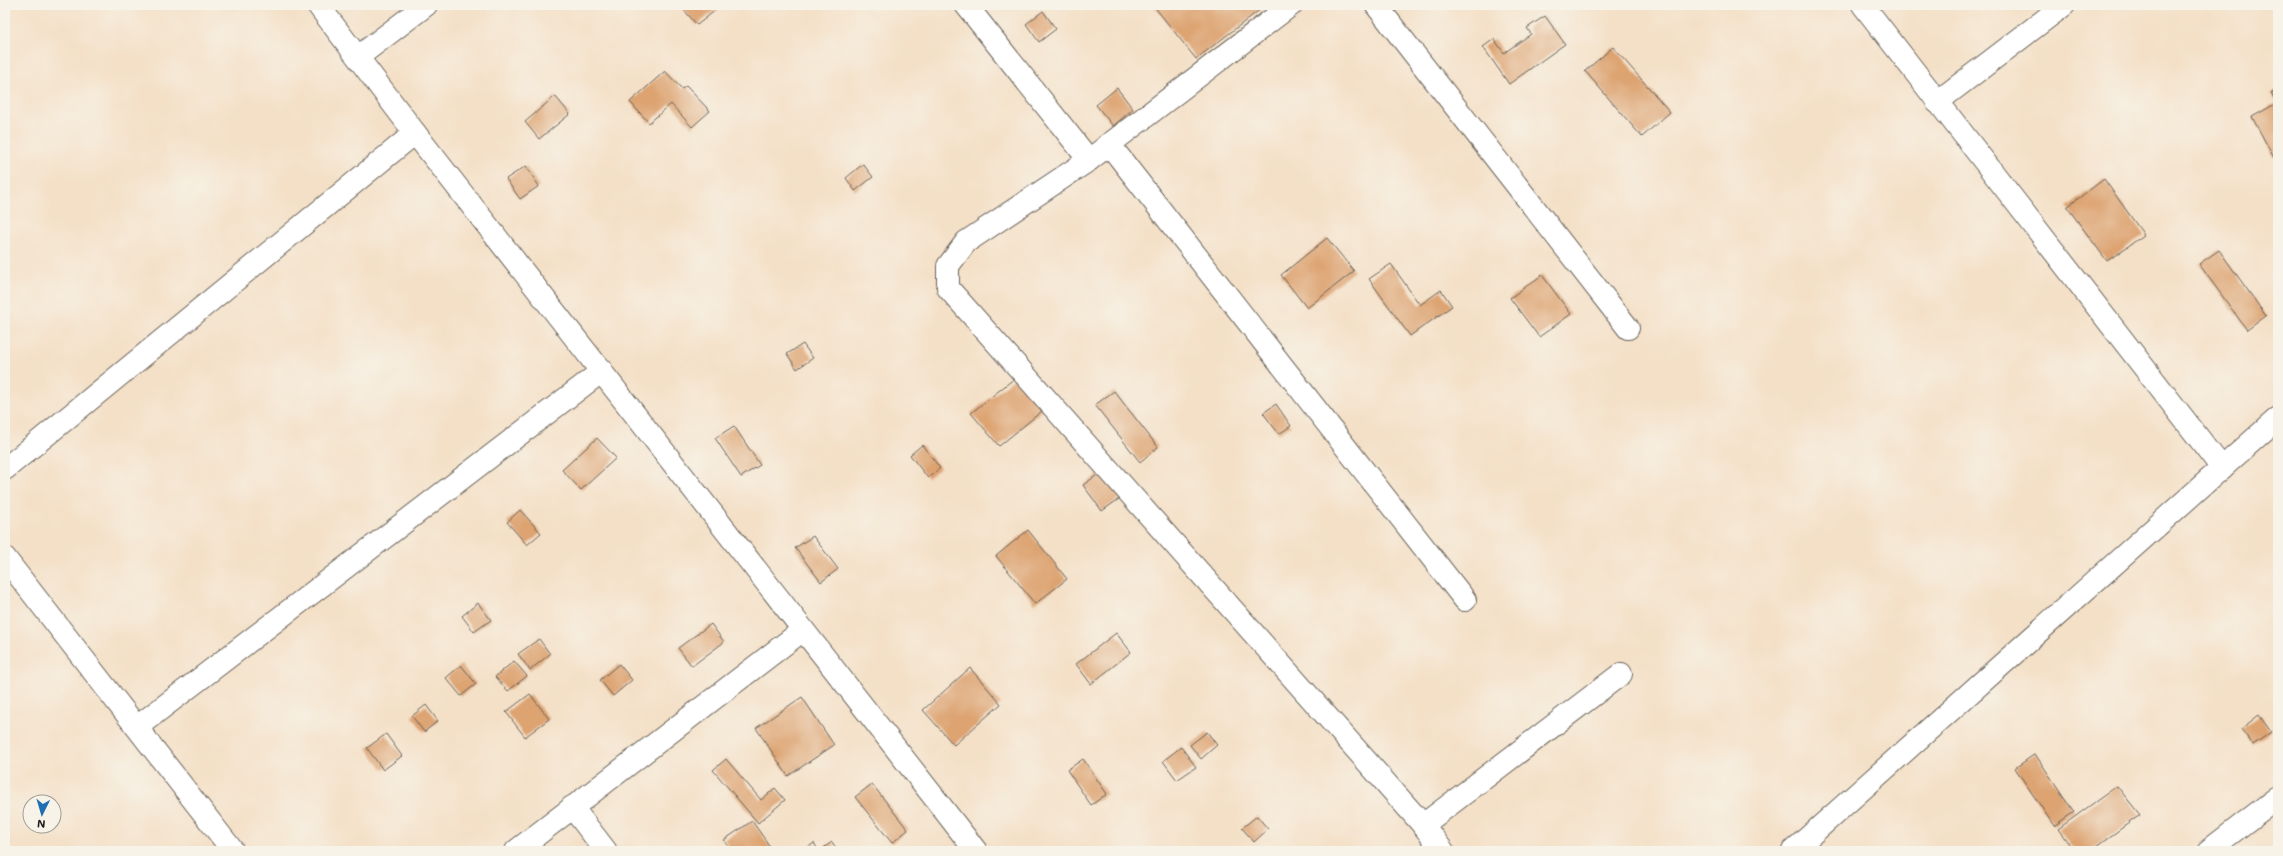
<svg xmlns="http://www.w3.org/2000/svg" width="2283" height="856" font-family="Mali,sans-serif">
	<rect width="100%" height="100%" fill="#f7f3e8"/>
	<filter id="ink" filterUnits="userSpaceOnUse"><feTurbulence type="fractalNoise" baseFrequency=".025" numOctaves="2"/><feDisplacementMap in="SourceGraphic" scale="8" xChannelSelector="R" yChannelSelector="G"/><feConvolveMatrix kernelMatrix="1 2 1 2 8 2 1 2 1" color-interpolation-filters="sRGB"/></filter>
	<filter id="wash" filterUnits="userSpaceOnUse"><feTurbulence type="fractalNoise" baseFrequency=".012" numOctaves="4" result="noise"/><feDisplacementMap in="SourceGraphic" scale="16" xChannelSelector="R" yChannelSelector="G"/><feGaussianBlur stdDeviation="0.9" result="paint"/><feColorMatrix in="noise" values="0 0 0 0 0 0 0 0 0 0 0 0 0 0 0 0 0 1.4 0 .05"/><feComposite in="paint" operator="in"/></filter>
	<g filter="url(#wash)">
		<rect width="100%" height="100%" fill="#f4e0c7"/>
		<g id="blocks">
			<!-- building -->
			<g fill="#dda371">
				<polygon points="688,5 722,5 697,25 683,9"/>
				<polygon points="1153,5 1266,5 1196,59"/>
				<polygon points="1043,11 1056,29 1039,42 1026,24"/>
				<polygon points="1545,16 1565,44 1509,84 1483,47 1494,39 1504,53 1531,34 1527,28"/>
				<polygon points="1613,47 1670,112 1642,137 1585,71"/>
				<polygon points="665,71 682,89 686,86 710,111 692,127 671,104 649,123 630,102"/>
				<polygon points="1117,88 1133,109 1113,126 1096,105"/>
				<polygon points="2278,89 2278,156 2274,158 2252,117 2277,103 2271,93"/>
				<polygon points="555,96 570,114 539,139 525,122"/>
				<polygon points="863,164 873,177 855,191 846,178"/>
				<polygon points="526,166 539,186 520,199 506,179"/>
				<polygon points="2104,179 2144,235 2107,261 2067,207"/>
				<polygon points="1327,238 1354,271 1307,308 1281,275"/>
				<polygon points="2219,250 2266,316 2247,330 2199,264"/>
				<polygon points="1391,264 1420,305 1441,290 1452,306 1410,336 1369,279"/>
				<polygon points="1542,275 1571,314 1539,337 1510,298"/>
				<polygon points="803,344 813,358 797,369 787,354"/>
				<polygon points="1020,374 1047,407 999,446 971,413"/>
				<polygon points="1114,391 1158,447 1140,462 1095,405"/>
				<polygon points="1276,404 1291,426 1279,434 1263,413"/>
				<polygon points="734,426 760,465 741,477 715,438"/>
				<polygon points="597,438 616,458 581,490 562,470"/>
				<polygon points="922,445 940,468 928,478 910,455"/>
				<polygon points="1104,470 1123,496 1102,511 1083,485"/>
				<polygon points="520,510 541,533 527,545 507,522"/>
				<polygon points="1028,530 1067,579 1035,604 996,556"/>
				<polygon points="813,536 838,569 821,582 795,548"/>
				<polygon points="478,603 491,620 474,632 462,616"/>
				<polygon points="711,624 724,642 692,666 678,648"/>
				<polygon points="1116,633 1131,652 1091,684 1076,664"/>
				<polygon points="539,639 550,654 530,670 518,654"/>
				<polygon points="514,661 527,676 508,691 495,677"/>
				<polygon points="619,664 632,680 613,696 600,680"/>
				<polygon points="461,665 476,684 461,696 446,678"/>
				<polygon points="970,668 1001,704 954,745 923,710"/>
				<polygon points="530,694 549,719 525,737 506,712"/>
				<polygon points="802,697 834,745 788,776 756,728"/>
				<polygon points="426,705 438,721 424,732 412,716"/>
				<polygon points="2259,715 2271,732 2253,745 2241,729"/>
				<polygon points="1207,732 1217,745 1201,759 1190,745"/>
				<polygon points="386,734 402,756 383,770 367,748"/>
				<polygon points="1181,747 1196,767 1177,780 1163,761"/>
				<polygon points="2035,754 2074,812 2054,826 2015,768"/>
				<polygon points="726,759 761,800 775,788 785,800 758,823 713,770"/>
				<polygon points="1083,759 1107,794 1091,805 1067,770"/>
				<polygon points="872,784 908,830 892,843 855,797"/>
				<polygon points="2117,786 2140,815 2090,851 2074,851 2058,829"/>
				<polygon points="1257,816 1268,829 1254,842 1242,828"/>
				<polygon points="752,821 773,851 732,851 724,840"/>
				<polygon points="832,842 838,851 819,851"/>
				<polygon points="814,843 819,851 803,851"/>
			</g>
		</g>
	</g>
	<g filter="url(#ink)">
		<use href="#blocks" fill-opacity="0" stroke="#686158" stroke-width="1"/>
		<g fill="none" stroke-linecap="round" stroke-linejoin="round">
			<defs>
				<g id="street">
					<polyline points="318,5 415,133 976,851"/>
					<polyline points="966,5 1089,160"/>
					<polyline points="1291,5 1089,160 966,242 948,266 948,288 1423,825 1443,851"/>
					<polyline points="1376,5 1628,328"/>
					<polyline points="1863,5 2222,468"/>
					<polyline points="358,57 426,5"/>
					<polyline points="1937,102 2064,5"/>
					<polyline points="1109,144 1465,600"/>
					<polyline points="5,469 415,133"/>
					<polyline points="5,558 233,851"/>
					<polyline points="137,727 602,371"/>
					<polyline points="572,807 606,851"/>
					<polyline points="1423,825 1621,674"/>
					<polyline points="516,851 803,630"/>
					<polyline points="2208,851 2278,797"/>
				</g>
				<polyline id="secondary" points="1793,851 2278,418"/>
			</defs>
			<!-- street casing -->
			<use href="#street" stroke="#686158" stroke-width="24"/>
			<!-- secondary casing -->
			<use href="#secondary" stroke="#686158" stroke-width="24"/>
			<!-- street -->
			<use href="#street" stroke="#fff" stroke-width="22"/>
			<!-- secondary -->
			<use href="#secondary" stroke="#fff" stroke-width="22"/>
		</g>
	</g>
	<!-- margin -->
	<rect width="2283" height="856" fill="none" stroke="#f7f3e8" stroke-width="20"/>
	<!-- north arrow -->
	<g transform="translate(42 814) rotate(185)"><circle r="19" fill="#f7f3e8" stroke="#9f9d96"/>
	<path d="M0-3L7 15L0 10L-7 15Z" fill="#1f6fb2"/>
	<text y="-6" font-size="11" font-weight="bold" text-anchor="middle" fill="#1c1c1c">N</text>
	</g>
</svg>
